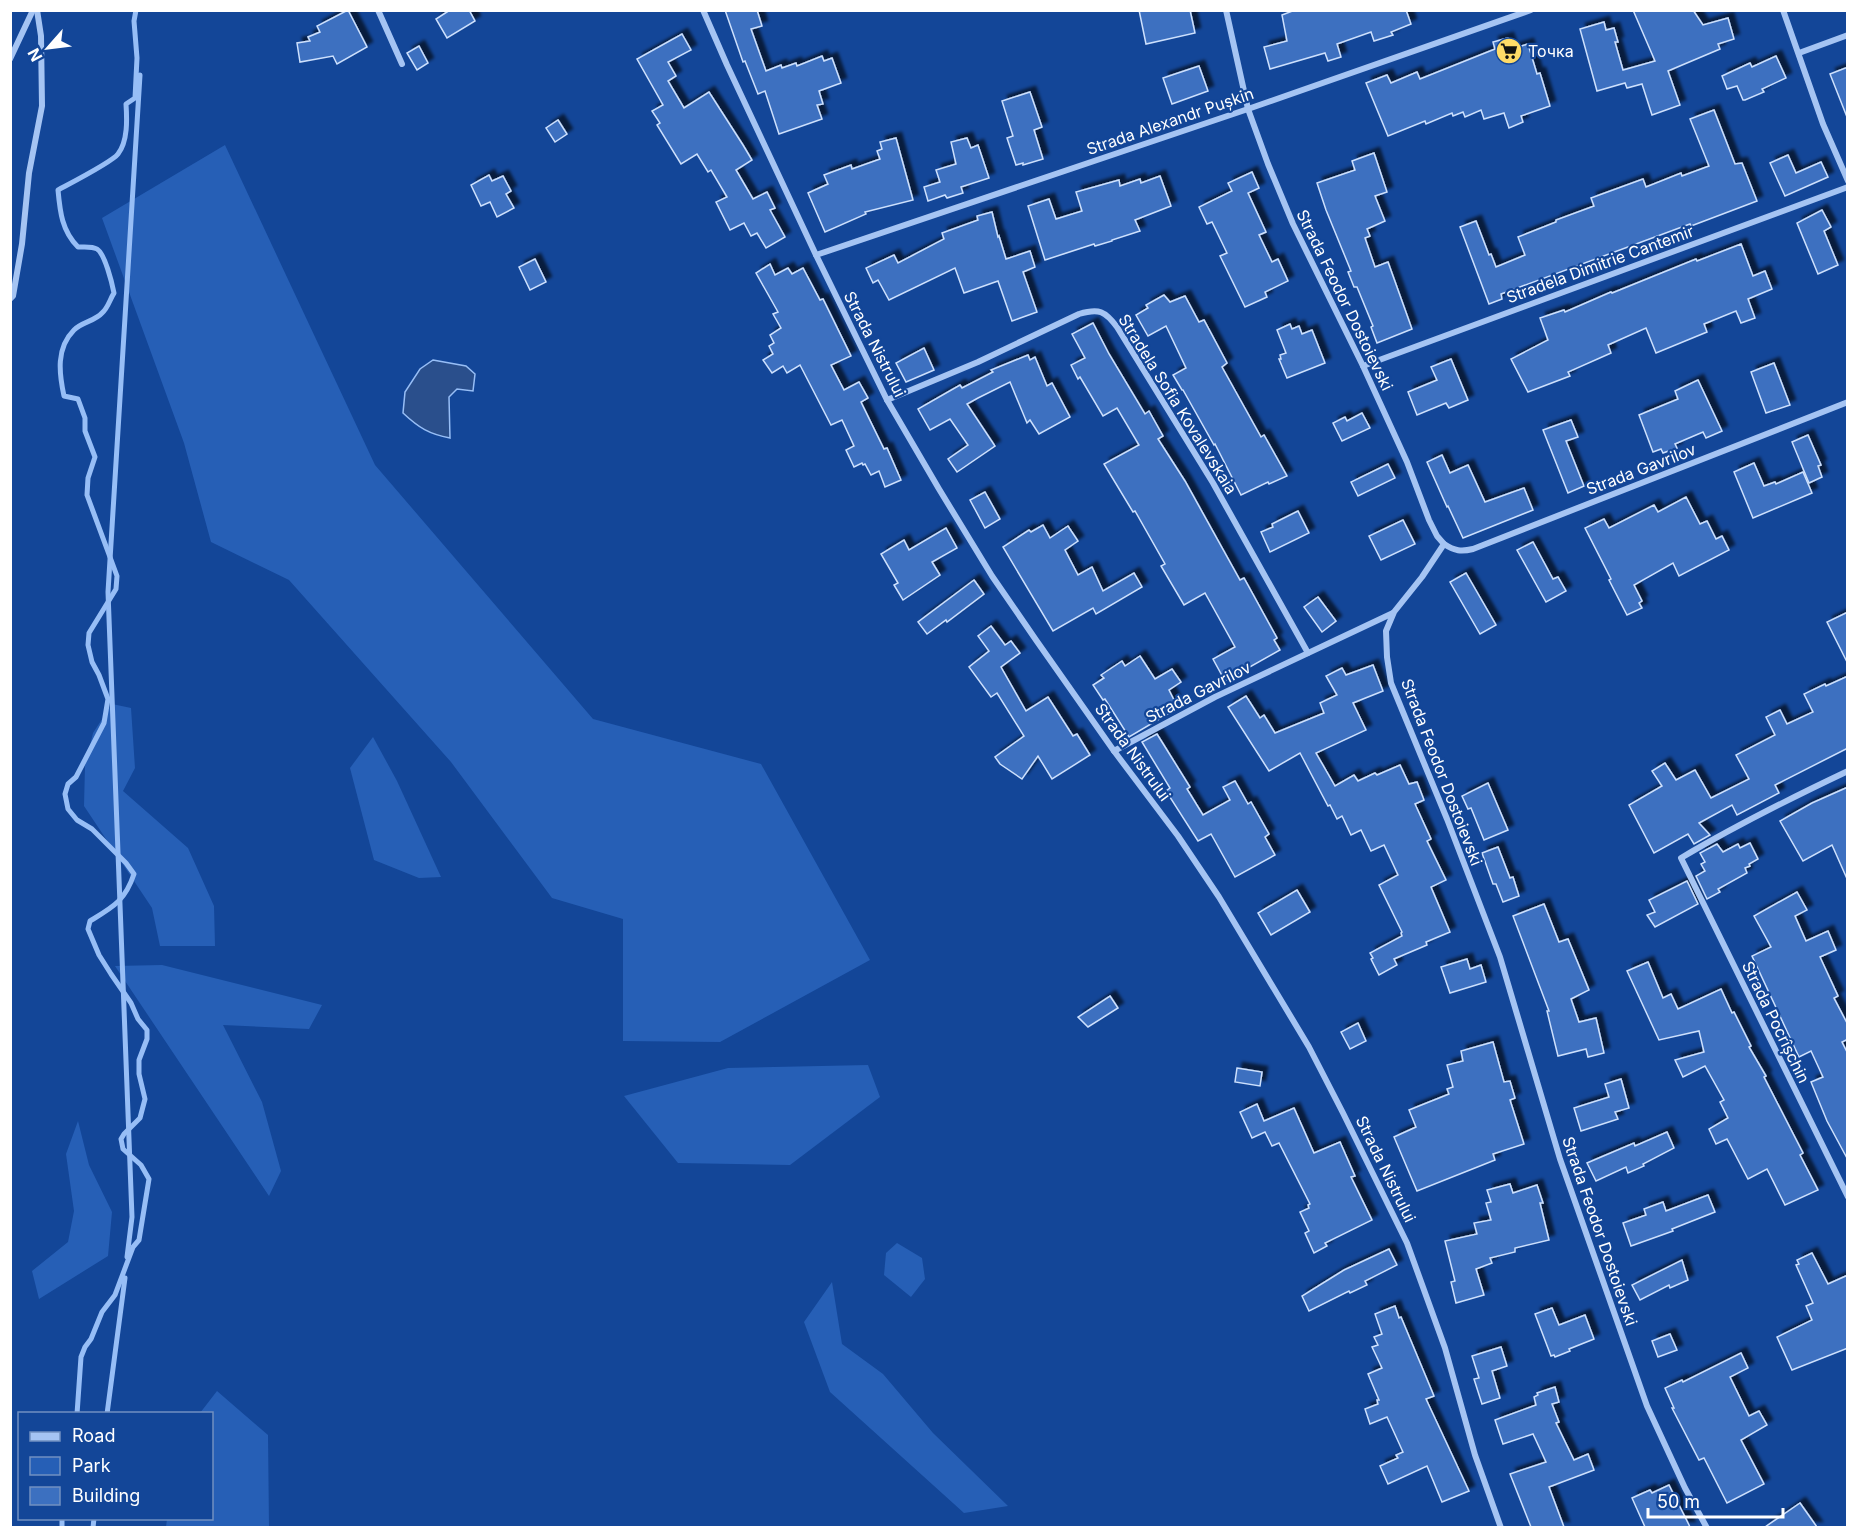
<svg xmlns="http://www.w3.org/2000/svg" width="1858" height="1538" font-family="Inter,sans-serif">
	<defs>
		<filter id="shadow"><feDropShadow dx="5.5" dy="-5.5" stdDeviation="1.5" flood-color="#0009"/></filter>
	</defs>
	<rect width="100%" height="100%" fill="#134698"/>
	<!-- green -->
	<g fill="#265fb6">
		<polygon points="225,145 375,465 593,719 761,764 870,960 720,1042 623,1041 623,919 552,898 451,762 289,580 211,542 184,443 102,218"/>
		<polygon points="112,704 131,708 135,768 123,791 188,848 214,906 215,946 160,946 152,908 84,806 85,766 93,733"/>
		<polygon points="373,737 397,781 441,877 419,878 374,860 350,768"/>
		<polygon points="162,965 322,1005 309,1029 223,1025 262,1102 281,1171 269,1196 115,966"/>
		<polygon points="868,1065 880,1097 790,1165 678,1163 624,1096 728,1068"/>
		<polygon points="78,1121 89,1165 112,1212 108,1256 39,1299 32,1271 68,1242 74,1211 66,1154"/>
		<polygon points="897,1243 922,1258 925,1279 911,1297 884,1275 886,1253"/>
		<polygon points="832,1282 842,1344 883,1374 933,1433 1008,1506 964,1513 830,1392 804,1322"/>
		<polygon points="217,1391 268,1435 269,1527 166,1527 167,1519 212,1518 212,1414 200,1413"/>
	</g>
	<!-- water -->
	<path fill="#2a4f8c" stroke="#97bef6" stroke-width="1.5" d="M 433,360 L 466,366 L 475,374 L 473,391 L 457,389 L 449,397 L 450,438 C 429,434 419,428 403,413 L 405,392 L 420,369 Z"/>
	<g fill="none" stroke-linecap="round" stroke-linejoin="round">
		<!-- stream -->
		<g stroke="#97bef6" stroke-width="5">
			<polyline points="127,1257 132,1217 108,592 140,75"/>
			<path d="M 77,1414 L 81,1357 L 85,1347 L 91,1339 L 102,1312 L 115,1295 L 133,1247 L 139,1240 L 149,1179 L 141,1165 L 123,1149 L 121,1139 L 124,1134 L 140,1118 L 145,1099 L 139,1074 L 139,1060 L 147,1039 L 147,1030 L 138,1019 L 131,1003 L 111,974 L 99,955 L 88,929 L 90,921 C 113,907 125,901 134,874 L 126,863 L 92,829 L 77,820 L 68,809 L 65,794 L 68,784 L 76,777 L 104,723 L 108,699 L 99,675 L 92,662 L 88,645 L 89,633 L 116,589 L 117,576 L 87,495 L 88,478 L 95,457 L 85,431 L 85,418 L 78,399 L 64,396 C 59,373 56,348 74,330 C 82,322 95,321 102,313 C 108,308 110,299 114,293 C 112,283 105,254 97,249 C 92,246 84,247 78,247 C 62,231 60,212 58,190 C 69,184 112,162 118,154 C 128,141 127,119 126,104 L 135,98 L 137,58 L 134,21 L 136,10"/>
			<polyline points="107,1414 125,1278"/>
			<polyline points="62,1518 62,1528"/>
			<polyline points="93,1528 94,1518"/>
		</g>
	</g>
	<!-- building -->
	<g fill="#3c70c0" stroke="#cde0fd" stroke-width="1.5" filter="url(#shadow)">
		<polygon points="348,10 367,47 337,64 333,56 300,62 297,43 310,41 308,37 320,32 317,26"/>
		<polygon points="450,10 469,10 475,21 447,38 436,19"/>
		<polygon points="725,10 757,10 762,26 751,29 766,71 781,65 782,68 796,63 797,66 822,56 824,61 832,58 841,83 819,91 823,104 817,105 822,119 779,134 765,91 758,94 745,61 743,62"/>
		<polygon points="1139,10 1190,10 1195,33 1146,44"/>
		<polygon points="1295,10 1406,10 1411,24 1391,32 1393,35 1374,41 1371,32 1337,44 1341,57 1328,61 1325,53 1270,69 1264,47 1287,41 1282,15"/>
		<polygon points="1633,10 1693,10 1703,25 1728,18 1734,39 1718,44 1720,49 1668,71 1680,105 1652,115 1642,84 1627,88 1625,83 1597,91 1580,29 1604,22 1606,30 1614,28 1618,42 1615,42 1623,70 1655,61"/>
		<polygon points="682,34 691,50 668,62 676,76 668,81 684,108 709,92 743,145 752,160 736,170 753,199 767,192 775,208 770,210 785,237 766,248 757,233 751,236 744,223 730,230 716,202 727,197 711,170 708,172 697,154 681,164 657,125 660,123 652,111 663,105 637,59"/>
		<polygon points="1508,38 1512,49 1528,44 1537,74 1540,73 1550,106 1521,116 1523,122 1509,128 1504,113 1484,119 1481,110 1465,117 1463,112 1453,116 1452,113 1426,124 1425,121 1388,136 1366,83 1387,75 1391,83 1417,72 1420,79 1495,49 1493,42"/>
		<polygon points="419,46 428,63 417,70 407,53"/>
		<polygon points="1776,56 1786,78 1762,89 1764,92 1745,100 1743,100 1737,86 1727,89 1722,76 1750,63 1752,67"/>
		<polygon points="1199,66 1208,91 1172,104 1163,78"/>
		<polygon points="1848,67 1848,117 1847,117 1830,74"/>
		<polygon points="1030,92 1042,127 1034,130 1043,159 1023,165 1023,163 1016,165 1007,138 1013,136 1002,101"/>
		<polygon points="1714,110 1735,164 1742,163 1757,201 1691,226 1690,224 1501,294 1502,299 1489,304 1460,227 1476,221 1489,255 1491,254 1496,267 1525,255 1518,237 1556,222 1556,220 1594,206 1591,198 1643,179 1646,187 1681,173 1682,176 1709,166 1690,119"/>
		<polygon points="558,120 567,134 555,142 546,128"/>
		<polygon points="896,138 913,200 865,212 866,214 825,232 808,193 828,184 824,175 851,165 852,169 880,159 877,151 882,149 880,142"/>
		<polygon points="967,138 971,148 978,145 989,178 961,187 963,193 947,198 945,195 928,201 924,187 940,182 936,170 956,164 951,142"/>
		<polygon points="1374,153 1387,192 1375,196 1385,221 1367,229 1370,236 1365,238 1375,267 1388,262 1412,329 1377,343 1371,327 1373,326 1357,287 1354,287 1348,272 1351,271 1326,210 1317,183 1355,170 1352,161"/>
		<polygon points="1788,155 1796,173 1821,162 1828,177 1785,196 1770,163"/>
		<polygon points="1252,172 1259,188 1248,193 1266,232 1259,235 1272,262 1278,259 1288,281 1265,292 1267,297 1245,307 1220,256 1227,253 1212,222 1207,224 1199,207 1232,191 1228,183"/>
		<polygon points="489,175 492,181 503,176 511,191 506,194 514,208 497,217 490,202 481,206 471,185"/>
		<polygon points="1160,176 1171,206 1135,220 1140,231 1112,240 1112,241 1095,246 1094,244 1045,260 1028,206 1049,199 1056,219 1082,211 1076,192 1119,180 1120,186 1140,179 1141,183"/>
		<polygon points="1822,210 1831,227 1824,231 1838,265 1818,274 1797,223"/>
		<polygon points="992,212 998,237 999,236 1006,259 1030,251 1035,267 1023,272 1037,312 1012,321 998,281 964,293 955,268 889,300 878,280 873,283 866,268 894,255 898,263 944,239 942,233 978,220 977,216"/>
		<polygon points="1741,244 1753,276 1765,271 1772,289 1748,299 1755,318 1741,323 1736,311 1704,324 1707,332 1656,353 1646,328 1608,345 1611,353 1568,372 1570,376 1528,392 1511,359 1548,340 1540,318 1564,310 1565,312 1611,292 1612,293 1696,259 1697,261"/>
		<polygon points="535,259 546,282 530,290 519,267"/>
		<polygon points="770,264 775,275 788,268 792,274 803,268 820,300 823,299 851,356 831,365 844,390 859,382 868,398 861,402 884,449 887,448 901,480 885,487 879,471 871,475 865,464 863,465 862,463 854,467 846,450 854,446 842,420 831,425 800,365 787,373 783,366 772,373 763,360 773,354 769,346 774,343 770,335 781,328 773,314 778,312 756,273"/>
		<polygon points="1164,295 1170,302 1185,296 1199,322 1204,320 1227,363 1222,367 1261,437 1264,435 1287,476 1269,484 1268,482 1241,495 1215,444 1214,445 1183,390 1182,390 1173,375 1186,368 1166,326 1148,336 1136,315 1148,308 1146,305"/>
		<polygon points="1093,323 1109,354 1145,414 1149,411 1163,436 1158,439 1185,481 1240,580 1244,578 1277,638 1274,640 1280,650 1225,681 1213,659 1235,647 1205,593 1184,605 1161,566 1165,564 1135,511 1133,512 1104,464 1139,445 1117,408 1103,416 1080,377 1078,379 1071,365 1085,358 1072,334"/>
		<polygon points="1290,324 1292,329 1299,326 1302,334 1312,330 1325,363 1287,378 1279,359 1281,359 1280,355 1286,353 1277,330"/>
		<polygon points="924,348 934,370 906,382 896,363"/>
		<polygon points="1028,355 1030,360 1035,357 1047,386 1052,383 1070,417 1039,434 1030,420 1027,423 1010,382 978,398 967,404 995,446 957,472 948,459 968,445 950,419 930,430 918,409 960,385 962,388 993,372 991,370"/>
		<polygon points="1451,359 1468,400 1449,408 1446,403 1417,415 1408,392 1437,380 1431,367"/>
		<polygon points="1774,363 1790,405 1766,413 1751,372"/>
		<polygon points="1698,380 1722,431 1706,438 1703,432 1675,444 1677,448 1663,453 1661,449 1653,452 1639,415 1678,399 1675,391"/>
		<polygon points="1362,413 1370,428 1342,441 1333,423 1345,417 1347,421"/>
		<polygon points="1571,420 1578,437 1566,441 1584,486 1568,493 1543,430"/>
		<polygon points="1808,435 1821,465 1818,466 1822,477 1809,483 1792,442"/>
		<polygon points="1442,455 1450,473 1468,465 1485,502 1524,488 1533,510 1463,538 1448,506 1447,507 1427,462"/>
		<polygon points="1754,463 1764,486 1775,482 1776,484 1803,472 1812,493 1753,518 1734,472"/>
		<polygon points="1388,464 1395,478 1358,496 1351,482"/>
		<polygon points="985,492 1000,519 985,528 970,500"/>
		<polygon points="1686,497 1700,524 1707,521 1716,539 1722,536 1729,550 1679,576 1673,563 1634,585 1642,601 1639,603 1642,608 1627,615 1609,580 1611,579 1585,528 1604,519 1609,528 1654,505 1658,512"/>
		<polygon points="1298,511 1309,533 1270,552 1261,532 1273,527 1272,524"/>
		<polygon points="1403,520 1415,544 1381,560 1369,536"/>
		<polygon points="1043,525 1050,538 1068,526 1078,541 1065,550 1078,575 1092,567 1103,591 1134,573 1142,587 1096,614 1093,608 1053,631 1003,547 1029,530 1031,532"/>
		<polygon points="946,528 957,548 932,562 940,575 903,600 894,585 898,583 881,554 904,540 909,550"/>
		<polygon points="1533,542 1553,579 1558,577 1566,591 1546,602 1517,550"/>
		<polygon points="1466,573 1496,625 1480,634 1450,582"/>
		<polygon points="974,580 984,594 947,622 946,620 927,634 918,622"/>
		<polygon points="1318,597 1336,621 1322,632 1304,607"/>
		<polygon points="1848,612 1848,664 1827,622"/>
		<polygon points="991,626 1005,645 1011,641 1020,653 1001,667 1026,711 1048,697 1073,736 1077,734 1090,755 1052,779 1038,756 1022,779 1000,764 995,757 1024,736 997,693 991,697 969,667 989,651 978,636"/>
		<polygon points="1140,656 1155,679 1172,669 1181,682 1169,690 1178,708 1129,737 1105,699 1103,700 1093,685 1104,678 1101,675 1122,661 1125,666"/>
		<polygon points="1373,665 1383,691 1353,703 1366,730 1316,753 1335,786 1354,775 1358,781 1375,773 1377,775 1400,765 1409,784 1417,782 1424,800 1415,804 1431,839 1427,841 1446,880 1431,887 1450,932 1426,942 1427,945 1394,959 1397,965 1379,975 1371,959 1373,958 1370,953 1402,936 1401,933 1402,932 1379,885 1398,875 1384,845 1371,851 1361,830 1351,835 1342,816 1337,819 1330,805 1328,806 1300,753 1269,771 1228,707 1246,696 1260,718 1264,715 1275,733 1324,713 1320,703 1337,695 1326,676 1342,668 1346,675"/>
		<polygon points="1848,676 1848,748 1775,785 1779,793 1737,815 1732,805 1699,823 1710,835 1694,844 1688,834 1654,853 1629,805 1662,786 1652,771 1665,763 1676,780 1695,770 1711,798 1749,779 1736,755 1775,735 1766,717 1780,710 1787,724 1813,712 1804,694 1825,684 1826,686"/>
		<polygon points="1157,734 1190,787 1187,789 1203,815 1230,800 1223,787 1235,781 1248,804 1251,802 1269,834 1265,837 1275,855 1235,877 1211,834 1198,841 1166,791 1170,788 1142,742"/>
		<polygon points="1488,783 1508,830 1484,840 1471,808 1468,809 1462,796"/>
		<polygon points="1848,787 1848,881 1832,845 1803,861 1780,821 1812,803"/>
		<polygon points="1750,843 1758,859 1749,864 1750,866 1745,868 1747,873 1718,889 1720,892 1707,899 1696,876 1705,871 1701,864 1705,862 1700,853 1717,844 1723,852 1738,844 1740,848"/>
		<polygon points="1498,847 1510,878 1513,877 1519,896 1503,902 1496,884 1493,884 1482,853"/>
		<polygon points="1687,881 1698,904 1655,927 1647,915 1655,912 1649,900"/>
		<polygon points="1297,890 1310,912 1271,935 1258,913"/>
		<polygon points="1797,892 1807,910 1795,916 1806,941 1828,931 1836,950 1820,957 1838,996 1834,998 1848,1025 1848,1039 1842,1042 1848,1054 1848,1160 1827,1121 1811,1082 1823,1077 1811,1051 1799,1057 1752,956 1771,947 1754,916"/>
		<polygon points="1544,904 1559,942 1568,939 1589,990 1571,999 1579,1022 1596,1018 1604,1053 1588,1057 1586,1049 1558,1056 1547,1011 1549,1011 1513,916"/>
		<polygon points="1467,959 1470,969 1481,965 1486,982 1450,993 1441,967"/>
		<polygon points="1648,962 1663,998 1671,994 1678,1009 1721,989 1732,1013 1734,1012 1751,1046 1749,1047 1766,1076 1764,1077 1803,1153 1800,1155 1818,1190 1785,1205 1767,1169 1748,1179 1727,1139 1716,1144 1709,1129 1728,1118 1720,1102 1724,1100 1705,1066 1683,1077 1675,1060 1704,1052 1699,1031 1659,1040 1627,971"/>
		<polygon points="1110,996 1118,1008 1088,1027 1078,1017"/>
		<polygon points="1358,1023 1366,1041 1350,1049 1341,1032"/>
		<polygon points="1493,1042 1504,1082 1510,1081 1515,1098 1510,1100 1524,1144 1493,1154 1495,1160 1417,1191 1394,1137 1416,1127 1409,1110 1449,1094 1447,1089 1453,1087 1447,1065 1463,1061 1461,1051"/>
		<polygon points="1237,1068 1262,1072 1260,1086 1235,1082"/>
		<polygon points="1621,1079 1629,1108 1615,1112 1618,1119 1581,1131 1574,1108 1609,1097 1605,1084"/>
		<polygon points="1257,1104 1264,1121 1294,1108 1314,1153 1340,1142 1355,1176 1351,1177 1372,1220 1325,1243 1327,1246 1314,1253 1305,1233 1309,1231 1300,1212 1309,1208 1308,1205 1310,1204 1279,1143 1272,1146 1265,1132 1252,1138 1240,1112"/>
		<polygon points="1667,1132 1674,1148 1643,1164 1644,1166 1628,1173 1626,1167 1596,1181 1587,1163 1634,1143 1635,1146"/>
		<polygon points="1510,1184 1513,1193 1537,1185 1543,1203 1540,1203 1549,1240 1515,1248 1515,1252 1490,1258 1492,1263 1476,1269 1484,1295 1456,1303 1451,1282 1455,1281 1445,1241 1477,1234 1474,1223 1491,1220 1486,1203 1491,1202 1487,1190"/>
		<polygon points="1708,1195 1715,1212 1672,1229 1673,1231 1631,1246 1623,1223 1646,1215 1644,1209 1663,1202 1666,1211"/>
		<polygon points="1389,1249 1397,1265 1365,1281 1367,1285 1350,1293 1349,1291 1309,1311 1302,1296 1344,1270"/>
		<polygon points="1812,1253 1828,1284 1848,1275 1848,1348 1792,1370 1777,1337 1812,1320 1806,1306 1813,1303 1796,1265 1799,1264 1797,1260"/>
		<polygon points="1682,1260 1688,1280 1670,1288 1669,1285 1640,1300 1632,1285"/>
		<polygon points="1395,1306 1399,1318 1401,1317 1434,1396 1426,1399 1469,1491 1442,1502 1427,1466 1388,1484 1380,1466 1398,1458 1396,1455 1403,1452 1387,1417 1370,1424 1365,1409 1378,1404 1377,1400 1379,1400 1368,1374 1382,1368 1372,1347 1378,1345 1374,1337 1382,1334 1375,1314"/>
		<polygon points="1552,1308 1559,1325 1585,1315 1594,1339 1569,1349 1570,1351 1555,1357 1554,1355 1551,1356 1535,1314"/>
		<polygon points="1670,1334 1677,1350 1658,1357 1652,1341"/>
		<polygon points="1501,1347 1507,1366 1492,1371 1500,1398 1482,1404 1474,1379 1479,1378 1472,1356"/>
		<polygon points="1741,1353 1748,1368 1730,1377 1749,1416 1759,1411 1767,1425 1741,1440 1764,1484 1727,1503 1704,1458 1699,1460 1672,1408 1674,1408 1665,1388 1682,1380 1683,1382"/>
		<polygon points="1555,1387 1559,1402 1552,1404 1559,1422 1556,1423 1574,1460 1588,1454 1594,1470 1549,1487 1564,1527 1531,1527 1510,1474 1546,1462 1533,1434 1503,1444 1495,1420 1536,1405 1534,1397 1538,1395 1537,1393"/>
		<polygon points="1669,1485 1690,1527 1645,1527 1632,1498 1650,1490 1652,1493"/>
		<polygon points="1800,1503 1817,1527 1765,1527"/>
	</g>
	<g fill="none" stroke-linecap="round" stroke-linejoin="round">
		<!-- minor -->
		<g stroke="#a5c4f3" stroke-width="6">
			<polyline points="378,10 402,64"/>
			<polyline points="703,10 727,65 816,255 887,400 939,489 992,576 1036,640 1114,751 1178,836 1219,897 1309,1047 1343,1113 1407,1243 1445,1348 1475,1455 1501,1528"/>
			<polyline points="1226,10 1248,109 1268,164 1293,224 1363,366 1407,462 1429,520 1437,536 1444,544 1422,577 1394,612 1386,631 1387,657 1391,683 1447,819 1500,957 1560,1159 1647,1406 1685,1488 1707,1528"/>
			<polyline points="1783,10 1823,124 1848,181"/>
			<polyline points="1799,53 1848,35"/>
			<polyline points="10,59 33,10"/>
			<polyline points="816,255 1248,109 1531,10"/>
			<polyline points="10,299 13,296 22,244 29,173 42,106 41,36 37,10"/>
			<polyline points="1363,366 1848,187"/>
			<path d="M 887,400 L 978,362 L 1079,314 C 1099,308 1105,311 1117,327 L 1213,483 L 1308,653"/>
			<path d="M 1444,544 C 1455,551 1461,552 1473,549 L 1848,402"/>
			<polyline points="1114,751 1215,697 1393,613"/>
			<path d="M 1848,771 C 1791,798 1735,826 1681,858 L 1848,1197"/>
		</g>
	</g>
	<!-- icons -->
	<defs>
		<symbol id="supermarket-disc" viewBox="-11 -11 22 22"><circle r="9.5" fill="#ffdb67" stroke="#134698"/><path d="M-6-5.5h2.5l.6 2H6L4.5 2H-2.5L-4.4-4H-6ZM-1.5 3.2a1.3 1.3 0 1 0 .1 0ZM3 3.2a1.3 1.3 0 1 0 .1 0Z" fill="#111"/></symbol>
	</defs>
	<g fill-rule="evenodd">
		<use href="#supermarket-disc" x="1494" y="36" width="30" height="30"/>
	</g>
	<g text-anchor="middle" stroke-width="4.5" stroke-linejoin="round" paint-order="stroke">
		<!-- poi labels -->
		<g font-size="16" fill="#fff" stroke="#134698" text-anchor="start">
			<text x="1528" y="57">Точка</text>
		</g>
		<!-- street labels -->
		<g font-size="16" fill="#fff" stroke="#134698">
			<text transform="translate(1170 121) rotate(-19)" y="6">Strada Alexandr Pușkin</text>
			<text transform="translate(1600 264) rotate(-20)" y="6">Stradela Dimitrie Cantemir</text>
			<text transform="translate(1345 300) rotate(64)" y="6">Strada Feodor Dostoievski</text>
			<text transform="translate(875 344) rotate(63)" y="6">Strada Nistrului</text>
			<text transform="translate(1178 404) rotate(58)" y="6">Stradela Sofia Kovalevskaia</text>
			<text transform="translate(1641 469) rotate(-21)" y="6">Strada Gavrilov</text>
			<text transform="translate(1198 692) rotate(-27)" y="6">Strada Gavrilov</text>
			<text transform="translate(1133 752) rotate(54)" y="6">Strada Nistrului</text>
			<text transform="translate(1442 772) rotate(69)" y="6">Strada Feodor Dostoievski</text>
			<text transform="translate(1776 1022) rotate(64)" y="6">Strada Pocrîșchin</text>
			<text transform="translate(1386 1169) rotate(64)" y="6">Strada Nistrului</text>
			<text transform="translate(1600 1231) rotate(71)" y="6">Strada Feodor Dostoievski</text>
		</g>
	</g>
	<!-- border -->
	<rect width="1858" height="1538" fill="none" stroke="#ffffff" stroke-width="24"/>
	<!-- legend -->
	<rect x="18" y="1412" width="195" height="108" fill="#134698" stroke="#7190c1" stroke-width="1.5"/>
	<rect x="30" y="1432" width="30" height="9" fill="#a5c4f3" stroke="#7190c1" stroke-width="1.5"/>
	<text x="72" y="1442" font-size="18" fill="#ffffff">Road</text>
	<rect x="30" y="1457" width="30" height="18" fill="#265fb6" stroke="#7190c1" stroke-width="1.5"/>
	<text x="72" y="1472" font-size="18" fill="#ffffff">Park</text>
	<rect x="30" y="1487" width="30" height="18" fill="#3c70c0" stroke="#7190c1" stroke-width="1.5"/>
	<text x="72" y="1502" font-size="18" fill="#ffffff">Building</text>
	<!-- north arrow -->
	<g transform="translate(48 48) rotate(242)" stroke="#134698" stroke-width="4.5" paint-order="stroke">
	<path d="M0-4.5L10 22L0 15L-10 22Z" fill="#ffffff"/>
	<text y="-9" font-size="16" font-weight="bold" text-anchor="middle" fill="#ffffff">N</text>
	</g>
	<!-- scale -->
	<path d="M1648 1508v9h135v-9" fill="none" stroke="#ffffff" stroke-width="3"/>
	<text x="1657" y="1508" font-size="18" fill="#ffffff" stroke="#134698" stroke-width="4.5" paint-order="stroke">50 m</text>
</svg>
